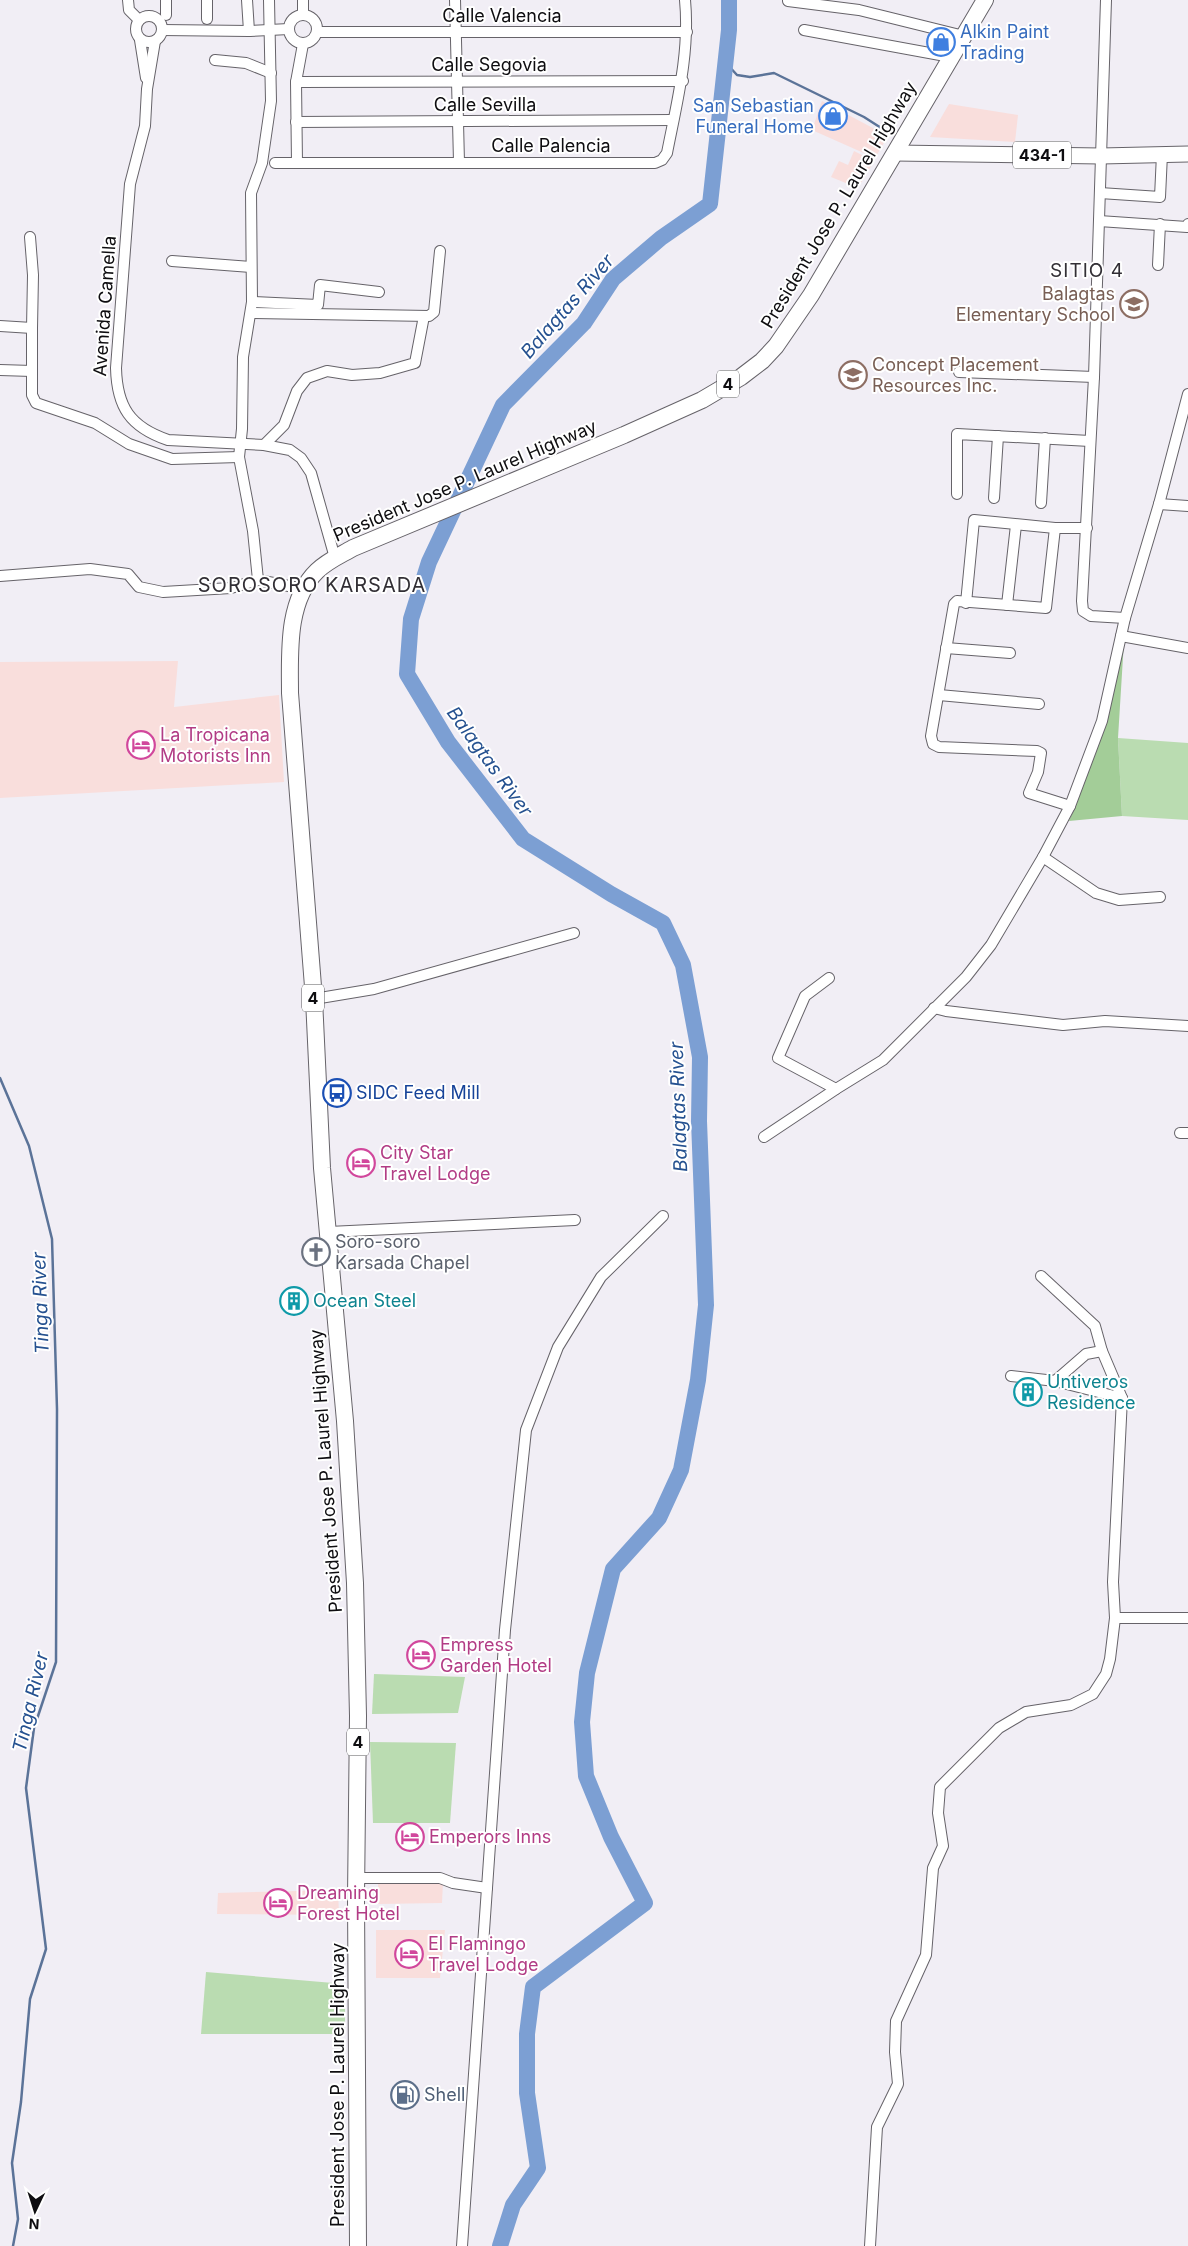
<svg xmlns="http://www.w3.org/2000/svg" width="1188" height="2246" font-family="Inter,sans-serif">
	<rect width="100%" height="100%" fill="#f1eef5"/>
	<!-- commercial -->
	<g fill="#f9dedc">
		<polygon points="822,101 888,136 875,158 812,130"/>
		<polygon points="949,104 1018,115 1015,142 930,137"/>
		<polygon points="854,151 874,161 858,188 831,177 839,161 848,165"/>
		<polygon points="178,661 174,707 279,695 284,782 0,798 0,662"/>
		<polygon points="378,1881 443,1881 442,1903 378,1904"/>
		<polygon points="338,1890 339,1915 217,1914 218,1893"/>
		<polygon points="376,1930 445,1930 440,1978 376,1978"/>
	</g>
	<!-- green -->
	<g fill="#badcb1">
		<polygon points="1118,738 1188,743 1188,820 1122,816"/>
		<polygon points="374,1674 465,1677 458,1713 372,1714"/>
		<polygon points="370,1742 456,1743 450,1823 373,1823"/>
		<polygon points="206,1972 345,1984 345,2034 201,2034"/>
	</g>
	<!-- forest -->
	<path fill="#a3cd98" d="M 1124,641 L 1118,738 L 1122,816 L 1069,821 C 1095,762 1110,703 1124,641 Z"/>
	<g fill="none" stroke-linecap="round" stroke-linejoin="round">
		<!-- stream -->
		<g stroke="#5b7398" stroke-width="2.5">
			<polyline points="726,63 737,75 750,77 774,73 864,117 889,133"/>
			<polyline points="0,1078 29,1146 52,1239 57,1409 56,1662 34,1728 26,1788 46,1949 30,1999 21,2102 12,2163 18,2219 13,2246"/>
		</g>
		<!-- river -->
		<polyline stroke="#7c9fd3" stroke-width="16" points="500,2246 513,2205 538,2168 527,2093 527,2034 533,1987 645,1903 611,1837 586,1776 582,1722 587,1673 613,1569 659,1518 681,1470 698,1380 706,1305 699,1121 700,1057 683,965 663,923 611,894 523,839 448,742 407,674 411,619 429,562 503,405 584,323 613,279 661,238 710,204 729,30 729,0"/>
		<defs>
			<g id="minor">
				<polyline points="128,0 129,10 139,20"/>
				<polyline points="166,0 166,15"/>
				<polyline points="207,0 207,19"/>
				<polyline points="247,0 249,31"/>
				<polyline points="455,0 459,162"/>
				<polyline points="1106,0 1094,377 1082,601 1083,611 1091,616 1125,618"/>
				<polyline points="788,1 859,10 964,36"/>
				<circle cx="303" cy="29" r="14"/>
				<polyline points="303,15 303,0"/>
				<circle cx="149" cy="29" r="13"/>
				<polyline points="162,30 249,31 289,29"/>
				<polyline points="804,30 951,57"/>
				<polyline points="317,32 687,32"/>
				<polyline points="140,40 146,78"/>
				<path d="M 155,41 L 147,89 L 145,126 L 130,184 L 116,368 C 117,407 130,427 168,440 L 264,445 L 290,450 L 301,458 L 311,473 L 335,558"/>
				<polyline points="215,60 246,63 271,73"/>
				<polyline points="296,82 683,81"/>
				<polyline points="296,122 673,120"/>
				<path d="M 275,163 L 655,163 L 662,160 L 667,153 C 677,102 690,52 685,0"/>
				<polyline points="297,163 296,82 303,44"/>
				<polyline points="1100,193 1160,197 1162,154"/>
				<polyline points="1099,221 1187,227 1188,224"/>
				<polyline points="30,237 33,275 32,328"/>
				<polyline points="172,261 251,267"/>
				<polyline points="1158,265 1160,224"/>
				<polyline points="252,302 318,305 320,285 379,292"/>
				<polyline points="252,313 429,316 434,312 440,251"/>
				<polyline points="0,326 32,328 32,395 36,403 95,423 129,444 172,459 239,457"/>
				<polyline points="0,370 32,371"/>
				<polyline points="959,372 1094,377"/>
				<polyline points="264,445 284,425 297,391 307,378 327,371 352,375 380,373 415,363 424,316"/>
				<polyline points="957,494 957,434 1090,441"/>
				<polyline points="994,498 998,436"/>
				<polyline points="1041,503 1045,438"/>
				<polyline points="1159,504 1188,506"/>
				<polyline points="1055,528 1046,608 957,601 954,604 931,736 933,744 939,747 1037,751 1041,753 1038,772 1029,793 1070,806"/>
				<polyline points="0,576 90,569 128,574 139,587 163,592 231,588 258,580 304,589"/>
				<polyline points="258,580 253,531 239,457 242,429 243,357 252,302 251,193 262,163 271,101 269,0"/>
				<polyline points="966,603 974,520 1055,528 1087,528"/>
				<polyline points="1007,605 1016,525"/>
				<polyline points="1121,636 1188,648"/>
				<polyline points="946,648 1010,653"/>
				<polyline points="939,695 1039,704"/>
				<polyline points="1043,857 1096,893 1119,900 1160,897"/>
				<polyline points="829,978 805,996 778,1058 836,1089"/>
				<polyline points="314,999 374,989 574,933"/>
				<polyline points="934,1008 946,1011 1063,1025 1105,1021 1188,1026"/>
				<polyline points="1180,1133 1188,1133"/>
				<polyline points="764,1137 836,1089 883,1060 966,977 991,945 1043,857 1070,806 1102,721 1125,618 1159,504 1188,394"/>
				<polyline points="329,1232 575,1220"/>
				<polyline points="1011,1376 1055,1381 1122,1398"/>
				<polyline points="1055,1381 1086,1354 1102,1351"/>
				<polyline points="1115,1618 1188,1618"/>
				<polyline points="356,1878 440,1878 453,1883 487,1888"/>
				<polyline points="462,2246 505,1630 526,1430 558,1347 601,1277 663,1216"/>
				<polyline points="870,2246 877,2127 898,2084 895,2052 896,2021 926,1955 933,1868 943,1846 938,1813 940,1787 999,1728 1026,1712 1071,1705 1093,1694 1106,1674 1110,1659 1115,1618 1113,1582 1122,1398 1102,1351 1095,1326 1041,1276"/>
			</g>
			<polyline id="primary" points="895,153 1101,156 1188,154"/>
			<path id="trunk" d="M 358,2246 L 356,1897 L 358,1716 L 355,1583 L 345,1421 L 322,1168 L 314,999 L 290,693 C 290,654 286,601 317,571 C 327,561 341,555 353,548 L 624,435 L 702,400 L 741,377 L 762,361 L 776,346 L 811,295 L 985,0"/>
		</defs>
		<!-- minor casing -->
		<use href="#minor" stroke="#666369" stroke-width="12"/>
		<!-- primary casing -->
		<use href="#primary" stroke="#666369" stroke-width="17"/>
		<!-- trunk casing -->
		<use href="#trunk" stroke="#666369" stroke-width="18"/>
		<!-- minor -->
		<use href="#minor" stroke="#fff" stroke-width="10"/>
		<!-- primary -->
		<use href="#primary" stroke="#fff" stroke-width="15"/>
		<!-- trunk -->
		<use href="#trunk" stroke="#fff" stroke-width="16"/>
	</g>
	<!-- icons -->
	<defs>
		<symbol id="shop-ring" viewBox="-11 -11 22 22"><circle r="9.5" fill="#fff" stroke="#3f7fe0" stroke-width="1.5"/><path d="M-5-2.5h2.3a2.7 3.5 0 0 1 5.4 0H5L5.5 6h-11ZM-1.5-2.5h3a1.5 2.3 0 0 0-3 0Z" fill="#3f7fe0"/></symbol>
		<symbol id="school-ring" viewBox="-11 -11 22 22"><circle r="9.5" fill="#fff" stroke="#8d6e63" stroke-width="1.5"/><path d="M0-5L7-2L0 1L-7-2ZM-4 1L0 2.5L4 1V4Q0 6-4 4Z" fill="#8d6e63"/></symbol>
		<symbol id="hotel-ring" viewBox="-11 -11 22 22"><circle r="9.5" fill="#fff" stroke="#d1479c" stroke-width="1.5"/><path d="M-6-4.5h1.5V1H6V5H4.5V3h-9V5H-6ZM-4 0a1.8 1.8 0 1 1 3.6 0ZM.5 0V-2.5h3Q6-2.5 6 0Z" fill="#d1479c"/></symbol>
		<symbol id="bus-ring" viewBox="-11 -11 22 22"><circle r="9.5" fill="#fff" stroke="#1a4fb4" stroke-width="1.5"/><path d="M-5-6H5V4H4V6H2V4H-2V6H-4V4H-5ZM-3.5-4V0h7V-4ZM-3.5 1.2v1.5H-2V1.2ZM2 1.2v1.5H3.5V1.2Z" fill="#1a4fb4"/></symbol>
		<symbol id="church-ring" viewBox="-11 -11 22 22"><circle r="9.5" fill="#fff" stroke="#6b7280" stroke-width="1.5"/><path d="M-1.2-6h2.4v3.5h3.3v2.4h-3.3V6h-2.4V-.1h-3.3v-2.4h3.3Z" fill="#6b7280"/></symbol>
		<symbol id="building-ring" viewBox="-11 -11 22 22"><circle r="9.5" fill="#fff" stroke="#0f9aa8" stroke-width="1.5"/><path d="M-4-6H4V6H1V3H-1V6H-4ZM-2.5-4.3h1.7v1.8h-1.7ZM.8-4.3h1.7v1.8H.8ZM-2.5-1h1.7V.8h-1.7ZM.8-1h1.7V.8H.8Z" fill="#0f9aa8"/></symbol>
		<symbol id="fuel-ring" viewBox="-11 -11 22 22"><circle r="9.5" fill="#fff" stroke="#5c6f8a" stroke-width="1.5"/><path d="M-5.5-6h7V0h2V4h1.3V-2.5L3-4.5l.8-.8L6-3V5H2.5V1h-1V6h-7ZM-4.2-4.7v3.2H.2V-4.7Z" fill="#5c6f8a"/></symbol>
	</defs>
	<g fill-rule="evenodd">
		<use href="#shop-ring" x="925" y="26" width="32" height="32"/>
		<use href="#shop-ring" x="817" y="100" width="32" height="32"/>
		<use href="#school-ring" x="1118" y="288" width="32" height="32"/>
		<use href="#school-ring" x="837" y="359" width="32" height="32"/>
		<use href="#hotel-ring" x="125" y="729" width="32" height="32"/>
		<use href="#bus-ring" x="321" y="1077" width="32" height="32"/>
		<use href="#hotel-ring" x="345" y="1147" width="32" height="32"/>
		<use href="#church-ring" x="300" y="1236" width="32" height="32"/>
		<use href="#building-ring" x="278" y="1285" width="32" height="32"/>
		<use href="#building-ring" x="1012" y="1376" width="32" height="32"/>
		<use href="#hotel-ring" x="405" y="1639" width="32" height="32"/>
		<use href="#hotel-ring" x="394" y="1821" width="32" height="32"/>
		<use href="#hotel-ring" x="262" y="1887" width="32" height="32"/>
		<use href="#hotel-ring" x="393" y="1938" width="32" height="32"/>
		<use href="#fuel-ring" x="389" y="2079" width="32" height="32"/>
	</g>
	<g text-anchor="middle" stroke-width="4" stroke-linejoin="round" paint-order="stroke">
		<!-- shield labels -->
		<g fill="#fff" stroke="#565658" stroke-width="1">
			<rect x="1013" y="141.5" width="58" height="27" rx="4"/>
			<rect x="717" y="370.5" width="22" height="27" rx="4"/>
			<rect x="302" y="984.5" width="22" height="27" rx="4"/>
			<rect x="347" y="1728.5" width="22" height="27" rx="4"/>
		</g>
		<g font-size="16" font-weight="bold" fill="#0e0d10">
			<text x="1042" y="161">434-1</text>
			<text x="728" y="390">4</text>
			<text x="313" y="1004">4</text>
			<text x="358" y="1748">4</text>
		</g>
		<!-- street labels -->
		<g font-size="18" fill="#0e0d10" stroke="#fff">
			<text x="502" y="22">Calle Valencia</text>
			<text x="489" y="71">Calle Segovia</text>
			<text x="485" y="111">Calle Sevilla</text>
			<text x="551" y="152">Calle Palencia</text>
			<text transform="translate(839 205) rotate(-59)" y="6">President Jose P. Laurel Highway</text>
			<text transform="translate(105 306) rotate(-86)" y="6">Avenida Camella</text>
			<text transform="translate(465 481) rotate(-23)" y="6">President Jose P. Laurel Highway</text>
			<text transform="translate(326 1471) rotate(-94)" y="6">President Jose P. Laurel Highway</text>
			<text transform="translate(338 2085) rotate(-90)" y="6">President Jose P. Laurel Highway</text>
		</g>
		<!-- shop labels -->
		<g font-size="18" fill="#366cbe" stroke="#fff" text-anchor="start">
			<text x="960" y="38">Alkin Paint<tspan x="960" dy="21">Trading</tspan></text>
			<text x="814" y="112" text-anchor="end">San Sebastian<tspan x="814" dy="21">Funeral Home</tspan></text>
		</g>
		<!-- education labels -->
		<g font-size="18" fill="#785e54" stroke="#fff" text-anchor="end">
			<text x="1115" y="300">Balagtas<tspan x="1115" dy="21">Elementary School</tspan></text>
			<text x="872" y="371" text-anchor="start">Concept Placement<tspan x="872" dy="21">Resources Inc.</tspan></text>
		</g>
		<!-- hotel labels -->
		<g font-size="18" fill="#b23c85" stroke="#fff" text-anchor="start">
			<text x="160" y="741">La Tropicana<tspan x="160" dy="21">Motorists Inn</tspan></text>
			<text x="380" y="1159">City Star<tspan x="380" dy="21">Travel Lodge</tspan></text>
			<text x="440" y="1651">Empress<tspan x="440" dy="21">Garden Hotel</tspan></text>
			<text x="429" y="1843">Emperors Inns</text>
			<text x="297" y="1899">Dreaming<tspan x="297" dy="21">Forest Hotel</tspan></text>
			<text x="428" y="1950">El Flamingo<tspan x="428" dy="21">Travel Lodge</tspan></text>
		</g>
		<!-- transit labels -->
		<g font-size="18" fill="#164399" stroke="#fff" text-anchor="start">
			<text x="356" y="1099">SIDC Feed Mill</text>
		</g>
		<!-- worship labels -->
		<g font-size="18" fill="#5b616d" stroke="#fff" text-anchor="start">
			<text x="335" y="1248">Soro-soro<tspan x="335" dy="21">Karsada Chapel</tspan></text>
		</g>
		<!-- culture labels -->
		<g font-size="18" fill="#0d838f" stroke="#fff" text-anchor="start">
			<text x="313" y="1307">Ocean Steel</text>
			<text x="1047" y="1388">Untiveros<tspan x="1047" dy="21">Residence</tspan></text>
		</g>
		<!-- service labels -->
		<g font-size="18" fill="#4e5e75" stroke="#fff" text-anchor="start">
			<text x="424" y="2101">Shell</text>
		</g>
		<!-- neighbourhood labels -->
		<g font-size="19" letter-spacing="1" fill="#322f35" stroke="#fff">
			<text x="1087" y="277">SITIO 4</text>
		</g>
		<!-- water labels -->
		<g font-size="19" font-style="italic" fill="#255190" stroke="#fff">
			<text transform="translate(567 306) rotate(-49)" y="7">Balagtas River</text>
			<text transform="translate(490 761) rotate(54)" y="7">Balagtas River</text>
			<text transform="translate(678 1107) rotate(-92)" y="7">Balagtas River</text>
			<text transform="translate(40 1303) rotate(-92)" y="7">Tinga River</text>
			<text transform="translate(30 1702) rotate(-77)" y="7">Tinga River</text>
		</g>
		<!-- quarter labels -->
		<g font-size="20" letter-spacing="1" fill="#322f35" stroke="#fff">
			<text x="312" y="592">SOROSORO KARSADA</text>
		</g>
	</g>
	<!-- north arrow -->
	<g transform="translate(35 2211) rotate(184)" stroke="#ffffff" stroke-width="4" paint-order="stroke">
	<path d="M0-4L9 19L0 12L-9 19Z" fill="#0e0d10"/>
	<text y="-8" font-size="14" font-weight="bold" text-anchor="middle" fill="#0e0d10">N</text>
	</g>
</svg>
